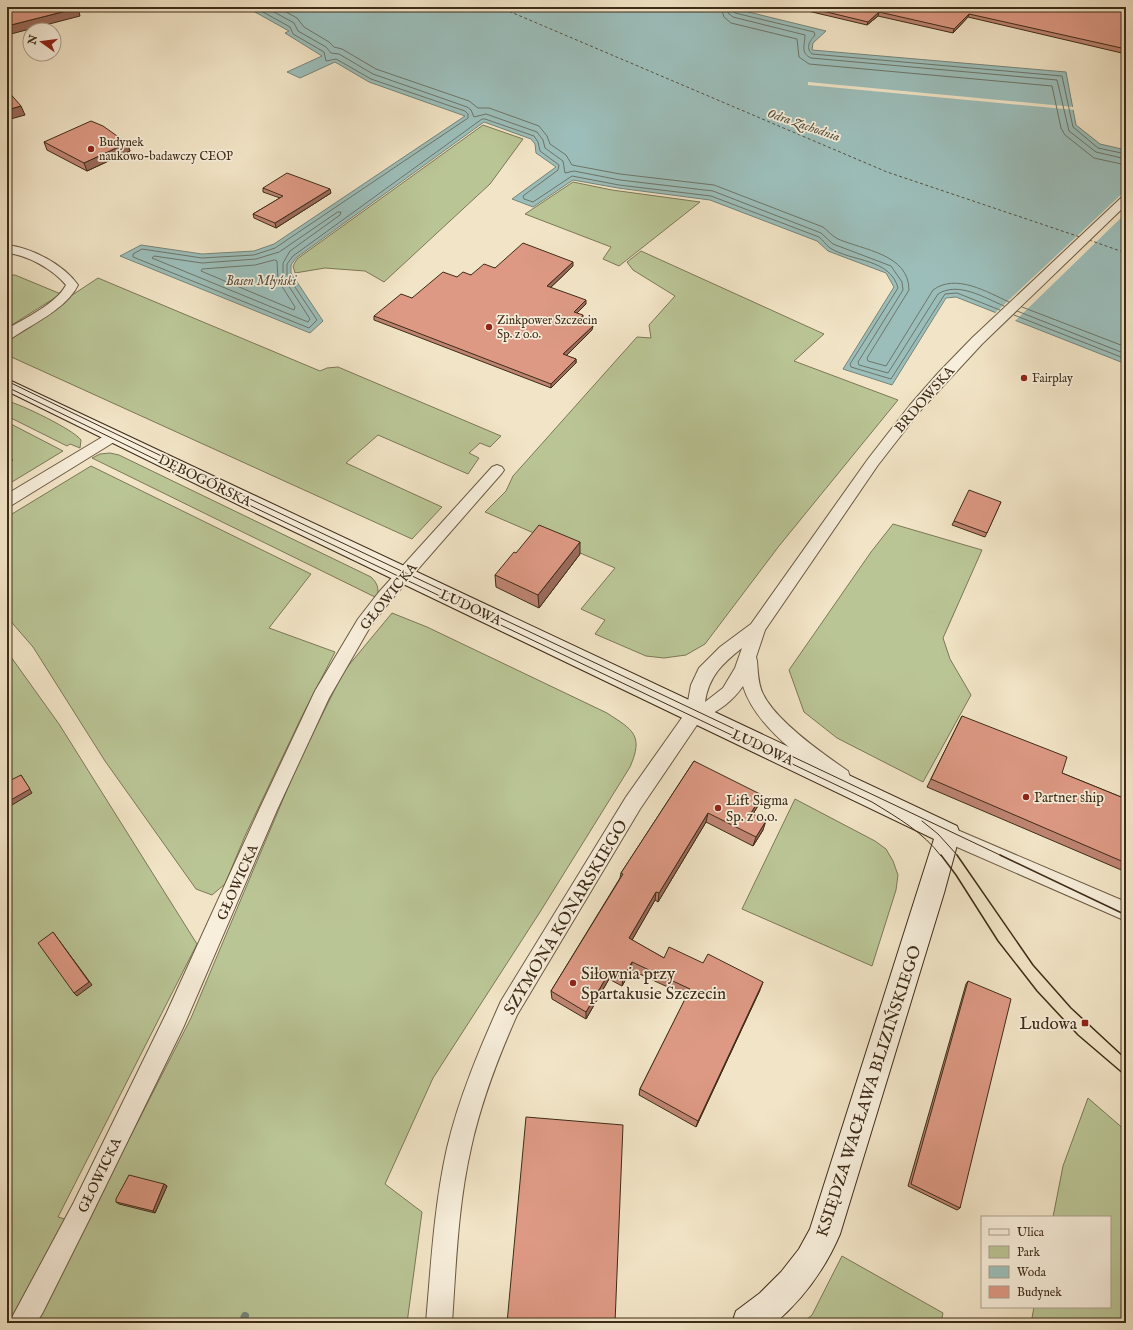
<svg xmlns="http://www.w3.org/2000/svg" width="1133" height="1330" font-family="'IM FELL English',serif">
	<rect width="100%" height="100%" fill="#f2e5c7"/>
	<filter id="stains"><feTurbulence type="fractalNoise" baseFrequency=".005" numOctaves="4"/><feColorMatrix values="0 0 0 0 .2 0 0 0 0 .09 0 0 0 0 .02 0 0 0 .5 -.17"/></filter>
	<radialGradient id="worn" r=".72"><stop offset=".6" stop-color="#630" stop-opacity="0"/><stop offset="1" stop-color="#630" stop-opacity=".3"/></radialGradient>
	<!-- green -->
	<g fill="#bac596" stroke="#7c7856">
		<polygon points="483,125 523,139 490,184 384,282 365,271 325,268 295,273 293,266 297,259"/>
		<polygon points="573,182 612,190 700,202 619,266 603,259 611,247 525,214"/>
		<polygon points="641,251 824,334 794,361 898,400 779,546 705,644 686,655 664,658 646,656 595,634 605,620 581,609 615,568 485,512 506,491 513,476 637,337 651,338 649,325 675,296 633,270 627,262"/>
		<polygon points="7,275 15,275 61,294 7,328"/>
		<polygon points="98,278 320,371 327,368 338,367 501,436 490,447 480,443 469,453 479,458 468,474 378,435 346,463 442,507 412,539 7,355 7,338"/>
		<path d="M 7,401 C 21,404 74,430 81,440 L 80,448 L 70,444 L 67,446 L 7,416 Z"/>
		<polygon points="7,422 63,451 7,485 7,464 13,460 7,456"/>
		<path d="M 110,453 L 119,455 L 371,577 C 378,584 379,588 377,598 L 92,458 L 100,454 Z"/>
		<polygon points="91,466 311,574 269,628 335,652 301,718 245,836 225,884 212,895 196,889 105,761 33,647 7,617 7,517"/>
		<polygon points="893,524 982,550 943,638 950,659 971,695 923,782 837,738 804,712 789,670 871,552"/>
		<path d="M 392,613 L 427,627 L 607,713 C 633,730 644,735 630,767 L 540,912 L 433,1078 L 385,1184 L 422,1212 L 407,1323 L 7,1323 L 7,659 L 11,657 L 59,724 L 197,944 L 58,1217 L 85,1225 L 191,1018 L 300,759 L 344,671 Z"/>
		<polygon points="795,799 875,841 886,849 893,861 898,875 896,890 872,966 742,909"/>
		<polygon points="1088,1098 1126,1131 1126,1323 1040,1323 1032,1318 1034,1307 1110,1307 1110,1217 1053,1217 1063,1166"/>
		<polygon points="842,1256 943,1313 941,1323 802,1323 812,1315"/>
	</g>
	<!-- water -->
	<polygon fill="#9cbeba" stroke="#768479" points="246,7 728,7 826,31 813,43 812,50 1066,72 1076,125 1100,144 1126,150 1126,364 956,297 946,298 892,385 843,369 894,287 886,273 828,251 817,241 710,200 618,188 573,180 533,207 512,199 556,167 536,153 535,144 531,139 484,122 296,258 291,265 291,273 323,321 310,333 120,256 141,245 202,254 254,251 274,244 465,116 369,82 335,62 300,78 287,72 322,56 285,33 289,31"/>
	<!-- pier -->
	<g fill="#f2e5c7">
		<polygon points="808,82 1074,107 1075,110 808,85"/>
		<polygon points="1126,190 1126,213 1014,322 994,314"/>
	</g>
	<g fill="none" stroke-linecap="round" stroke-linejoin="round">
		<!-- shore -->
		<g stroke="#6d7568" stroke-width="1">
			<path d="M 254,7 L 290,27 L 293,34 L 324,52 L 326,61 L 336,59 L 371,79 L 465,111 L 468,114 L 468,118 L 275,248 L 254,255 L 202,258 L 142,249 L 133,254 L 133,257 L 309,328 L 317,320 L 287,275 L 287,264 L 293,256 L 482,119 L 485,119 L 534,136 L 538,142 L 540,151 L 559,165 L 558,170 L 523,196 L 524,199 L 533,202 L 572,176 L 619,185 L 711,196 L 819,237 C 823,240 826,245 830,248 C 852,262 890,258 898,288 L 850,364 L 851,367 L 891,379 L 945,294 L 957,293 L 1000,310"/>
			<path d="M 265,7 L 294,23 L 298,31 L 326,47 L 331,53 L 339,54 L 373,74 L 467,107 L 471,110 L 474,117 L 486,114 L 537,132 L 543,140 L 545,148 L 563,161 L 565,173 L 574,171 L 620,180 L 713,191 L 821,233 L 833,244 L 891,266 L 902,282 L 903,290 L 858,362 L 859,365 L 888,373 L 938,294 C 958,281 985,298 1004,306"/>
			<path d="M 277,7 L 297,18 L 304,27 L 329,42 L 334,47 L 342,49 L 376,69 L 469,101 L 478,108 L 489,108 L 539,126 L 547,136 L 550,144 L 566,155 L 572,165 L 620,174 L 714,185 L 823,227 C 828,231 832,236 838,239 C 863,250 909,254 909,290 L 867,358 L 868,361 L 886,366 L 933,290 C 956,273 987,292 1009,302"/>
			<polyline points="721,7 724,17 731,23 797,39 799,57 809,64 1052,86 1061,128 1065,135 1094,158 1126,165"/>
			<path d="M 727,7 L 728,13 L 733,17 L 805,35 C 805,45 800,53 811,58 L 1057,80 L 1069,131 L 1096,152 L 1126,159"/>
			<path d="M 732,7 L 732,10 L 735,13 L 814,32 L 815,35 C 810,41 805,47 812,54 L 1062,76 L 1073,127 L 1098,148 L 1126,154"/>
			<polygon points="338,212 341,212 340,215 290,251 283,263 283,277 310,319 308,322 152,258 154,256 202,263 256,259 279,252"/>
			<polygon points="275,260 277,261 278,280 295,307 294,310 201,271 202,269 255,265"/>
			<polyline points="1022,307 1126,347"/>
			<polyline points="1017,311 1126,354"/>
			<polyline points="1014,315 1126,359"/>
		</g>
		<!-- stream -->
		<polyline stroke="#768479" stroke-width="8" points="242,1323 245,1316"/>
		<!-- ferry -->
		<g stroke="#565040" stroke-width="1" stroke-dasharray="3 2.5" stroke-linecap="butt">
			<polyline points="499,7 887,172 1080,237"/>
			<polyline points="1089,240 1126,253"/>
		</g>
		<defs>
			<g id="street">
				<path d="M 1126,196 L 1126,205 L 982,344 L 920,411 L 878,465 L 765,630 L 756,657 L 757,661 C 758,673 758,684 763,694 C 776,721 823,754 848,771 L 850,777 L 848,783 L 841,785 L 834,783 C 802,758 755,726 743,686 C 732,702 719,711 701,719 L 640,809 L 517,1015 C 498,1058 481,1102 471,1148 C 458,1205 456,1264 452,1323 L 426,1323 C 431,1265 434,1206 447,1148 C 459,1097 480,1048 501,1001 L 626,797 L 686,712 L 691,685 L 699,668 L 720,647 L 751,624 L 868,459 L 910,405 L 939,372 L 972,338 L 1122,197 ZM 742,648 L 735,668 L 723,688 L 705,702 C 709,676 722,664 742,648 Z"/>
				<path d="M 7,245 C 32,248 63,264 78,285 C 66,309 34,323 12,338 L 7,339 L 7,329 C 24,319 57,303 66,285 C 53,269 27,255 7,253 Z"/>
				<polygon points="114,431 119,433 121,436 119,439 12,505 7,506 7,494 109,433"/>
				<polygon points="497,465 502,467 504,470 502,473 391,600 370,627 329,698 277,810 183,1028 90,1218 42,1314 36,1323 9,1323 74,1202 167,1012 259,810 315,691 358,619 379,592 492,467"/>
				<polygon points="948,826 1126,902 1126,921 941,840 938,834 941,828"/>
			</g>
			<path id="secondary" d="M 7,379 L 957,826 L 960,834 L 944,893 L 840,1234 C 825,1269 804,1298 775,1323 L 732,1323 L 736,1311 L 760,1293 L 781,1272 L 799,1249 L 810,1229 L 934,839 L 243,507 L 7,391 Z"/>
		</defs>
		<!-- street casing -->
		<use href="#street" stroke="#6b5a43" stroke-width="2"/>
		<!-- secondary casing -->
		<use href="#secondary" stroke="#3e2c17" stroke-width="2"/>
		<!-- street -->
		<use href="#street" fill="#f7eedb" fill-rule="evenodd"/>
		<!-- secondary -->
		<use href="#secondary" fill="#f7eedb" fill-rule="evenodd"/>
		<!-- tram-far1 -->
		<g stroke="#3e2c17" stroke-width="1">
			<polyline points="7,381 252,500 1002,856"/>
			<path d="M 7,387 L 247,504 L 872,802 C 898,818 923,832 941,856"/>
			<polyline points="922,821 938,834 958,856"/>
		</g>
		<!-- tram -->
		<g stroke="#3e2c17" stroke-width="1.5">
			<polyline points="941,855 956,875 998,941 1037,991 1078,1035 1126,1076"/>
			<polyline points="957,855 1033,965 1071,1008 1126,1059"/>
			<polyline points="1000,855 1126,915"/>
		</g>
	</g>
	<!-- wall -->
	<g fill="#be8472" stroke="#3e2c17">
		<polygon points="791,7 1126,7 1126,54 968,17 953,33 878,16 867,25"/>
		<polygon points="44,142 127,143 130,151 87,171 47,150"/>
		<polygon points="263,188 331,193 276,228 254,218 253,214 280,198 263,192"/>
		<polygon points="573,266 550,288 586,304 577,313 583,319 581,321 592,330 566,356 576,359 576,363 551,388 374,320 374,316 457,277 471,275 495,268"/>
		<polygon points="1001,502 985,537 952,525 954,521"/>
		<polygon points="580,554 539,608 496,587 495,575"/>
		<polygon points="962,716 1062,773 1126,799 1126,872 927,787"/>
		<polygon points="694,761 759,804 753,814 763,830 753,846 706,822 658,902 655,900 632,940 664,958 760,990 696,1127 639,1095 640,1089 687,996 631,970 622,986 609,979 586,1019 552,999 551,991 620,878 621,873"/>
		<polygon points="968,981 960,1208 957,1210 908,1186 966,984"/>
		<polygon points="164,1184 167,1186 155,1213 119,1204 116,1202"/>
	</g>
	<!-- shaded-wall -->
	<g fill="#9b6b5c" stroke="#3e2c17">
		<polygon points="78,8 80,16 7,35 7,26"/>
		<polygon points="879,12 878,16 867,25 868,22"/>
		<polygon points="969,14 968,17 953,33 954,29"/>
		<polygon points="21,106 25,115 7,120 7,110"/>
		<polygon points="127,143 130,151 87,171 84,163"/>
		<polygon points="330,189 331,193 276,228 275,223"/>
		<polygon points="573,262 573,266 547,291 547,286"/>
		<polygon points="586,300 586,304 574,316 574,312"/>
		<polygon points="583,315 583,319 578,324 578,320"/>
		<polygon points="593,326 592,330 563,359 563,354"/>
		<polygon points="576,359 576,363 551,388 551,384"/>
		<polygon points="580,542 580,554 539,608 538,595"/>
		<polygon points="21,775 32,793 12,805 9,801"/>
		<polygon points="762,795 759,804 748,822 751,813"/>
		<polygon points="708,813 706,822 658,902 659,893"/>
		<polygon points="766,821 763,830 753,846 756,837"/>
		<polygon points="656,892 655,900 628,947 629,938"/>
		<polygon points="53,932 92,985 77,996 74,993"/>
		<polygon points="632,962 631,970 622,986 623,978"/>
		<polygon points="610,971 609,979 586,1019 586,1012"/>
		<polygon points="763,982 760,990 696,1127 698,1121"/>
		<polygon points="164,1184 167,1186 155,1213 153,1211"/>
	</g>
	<!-- building -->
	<g fill="#dd9984" stroke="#3e2c17">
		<polygon points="10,7 77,7 78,8 7,26 7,8"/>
		<polygon points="806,7 1126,7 1126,49 969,14 954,29 879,12 868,22"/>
		<polygon points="7,90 21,106 7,110"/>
		<polygon points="91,121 103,126 127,143 84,163 44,142"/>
		<polygon points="287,173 330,189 275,223 253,214 283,196 263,188"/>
		<polygon points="523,243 573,262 547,286 586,300 574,312 583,315 578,320 593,326 563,354 576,359 551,384 374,316 401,294 412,298 443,272 457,277 463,272 471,275 484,264 495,268"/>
		<polygon points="969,490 1001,502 987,533 954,521"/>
		<polygon points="539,525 580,542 538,595 495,575 514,552 516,553"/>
		<polygon points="962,716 1067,757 1062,773 1126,799 1126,863 931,779"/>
		<polygon points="694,761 762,795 751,813 766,821 756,837 708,813 659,893 656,892 629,938 664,958 669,947 703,963 708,954 763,982 698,1121 640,1089 690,989 632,962 623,978 610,971 586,1012 551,991 623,874 621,873"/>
		<polygon points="21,775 30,789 9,801 7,798 7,782"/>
		<polygon points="53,932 89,982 74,993 38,943"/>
		<polygon points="968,981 1011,999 960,1208 911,1184"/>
		<polygon points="526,1117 623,1125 615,1323 507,1323"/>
		<polygon points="129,1175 164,1184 153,1211 116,1202 116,1199"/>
	</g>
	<!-- markers -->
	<g fill="#8f2418" stroke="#f7eedb" stroke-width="1.5">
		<circle cx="91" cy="149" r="4"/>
		<circle cx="489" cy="327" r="4"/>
		<circle cx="1024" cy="378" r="4"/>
		<circle cx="1026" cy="797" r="4"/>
		<circle cx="718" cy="808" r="4"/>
		<circle cx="573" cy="983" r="4"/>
		<rect x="1081" y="1019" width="8" height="8" rx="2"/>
	</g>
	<g text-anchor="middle" stroke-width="3.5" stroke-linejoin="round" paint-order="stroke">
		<!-- far-poi labels -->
		<g font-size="12" fill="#3e2c17" stroke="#f7eedb" text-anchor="start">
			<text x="99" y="146">Budynek<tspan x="99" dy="14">naukowo-badawczy CEOP</tspan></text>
			<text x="497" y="324">Zinkpower Szczecin<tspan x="497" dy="14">Sp. z o.o.</tspan></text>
			<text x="1032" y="382">Fairplay</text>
		</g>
		<!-- far-water labels -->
		<g font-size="13" font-style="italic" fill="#565040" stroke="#f7eedb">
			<text transform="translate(804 124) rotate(19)" y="5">Odra Zachodnia</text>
			<text x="261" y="285">Basen Młyński</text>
		</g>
		<!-- street labels -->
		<g font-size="14" fill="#3e2c17" stroke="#f7eedb">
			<text transform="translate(924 399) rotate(-49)" y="5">BRDOWSKA</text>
			<text transform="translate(205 480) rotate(26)" y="5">DĘBOGÓRSKA</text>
			<text transform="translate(388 596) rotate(-51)" y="5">GŁOWICKA</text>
			<text transform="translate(471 607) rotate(25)" y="5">LUDOWA</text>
			<text transform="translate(763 747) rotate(25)" y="5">LUDOWA</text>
			<text transform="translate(237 882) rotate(-66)" y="5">GŁOWICKA</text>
			<text transform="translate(99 1175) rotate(-64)" y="5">GŁOWICKA</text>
		</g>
		<!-- poi labels -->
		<g font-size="14" fill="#3e2c17" stroke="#f7eedb" text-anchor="start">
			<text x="1034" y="802">Partner ship</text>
			<text x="726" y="805">Lift Sigma<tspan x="726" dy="16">Sp. z o.o.</tspan></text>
		</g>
		<!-- near-street labels -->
		<g font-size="17" fill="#3e2c17" stroke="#f7eedb">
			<text transform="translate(565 917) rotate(-59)" y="6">SZYMONA KONARSKIEGO</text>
			<text transform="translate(868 1091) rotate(-72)" y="6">KSIĘDZA WACŁAWA BLIZIŃSKIEGO</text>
		</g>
		<!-- near-poi labels -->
		<g font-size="17" fill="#3e2c17" stroke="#f7eedb" text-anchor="start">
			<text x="581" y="979">Siłownia przy<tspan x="581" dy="20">Spartakusie Szczecin</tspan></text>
			<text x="1077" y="1029" text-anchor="end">Ludowa</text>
		</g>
	</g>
	<!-- margin -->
	<rect width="1133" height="1330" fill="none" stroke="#f2e5c7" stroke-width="24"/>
	<rect x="8" y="8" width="1117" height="1314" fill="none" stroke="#3e2c17" stroke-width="2"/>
	<rect x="12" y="12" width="1109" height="1306" fill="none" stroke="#3e2c17"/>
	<!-- legend -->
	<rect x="981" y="1216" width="130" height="92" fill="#f7eedb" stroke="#ada08d"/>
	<rect x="989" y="1229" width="20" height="6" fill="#f7eedb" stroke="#ada08d"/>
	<text x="1017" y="1236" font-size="12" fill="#3e2c17">Ulica</text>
	<rect x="989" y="1246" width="20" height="12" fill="#bac596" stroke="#ada08d"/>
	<text x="1017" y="1256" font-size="12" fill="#3e2c17">Park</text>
	<rect x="989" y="1266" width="20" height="12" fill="#9cbeba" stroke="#ada08d"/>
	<text x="1017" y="1276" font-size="12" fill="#3e2c17">Woda</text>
	<rect x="989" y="1286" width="20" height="12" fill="#dd9984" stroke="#ada08d"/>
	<text x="1017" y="1296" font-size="12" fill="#3e2c17">Budynek</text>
	<!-- north arrow -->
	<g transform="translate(42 42) rotate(284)"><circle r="19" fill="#f7eedb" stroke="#ada08d"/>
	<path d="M0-3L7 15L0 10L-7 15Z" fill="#8f2418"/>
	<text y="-6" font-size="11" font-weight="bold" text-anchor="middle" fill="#3e2c17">N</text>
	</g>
	<rect width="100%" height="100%" filter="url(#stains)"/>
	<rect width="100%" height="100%" fill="url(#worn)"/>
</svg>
